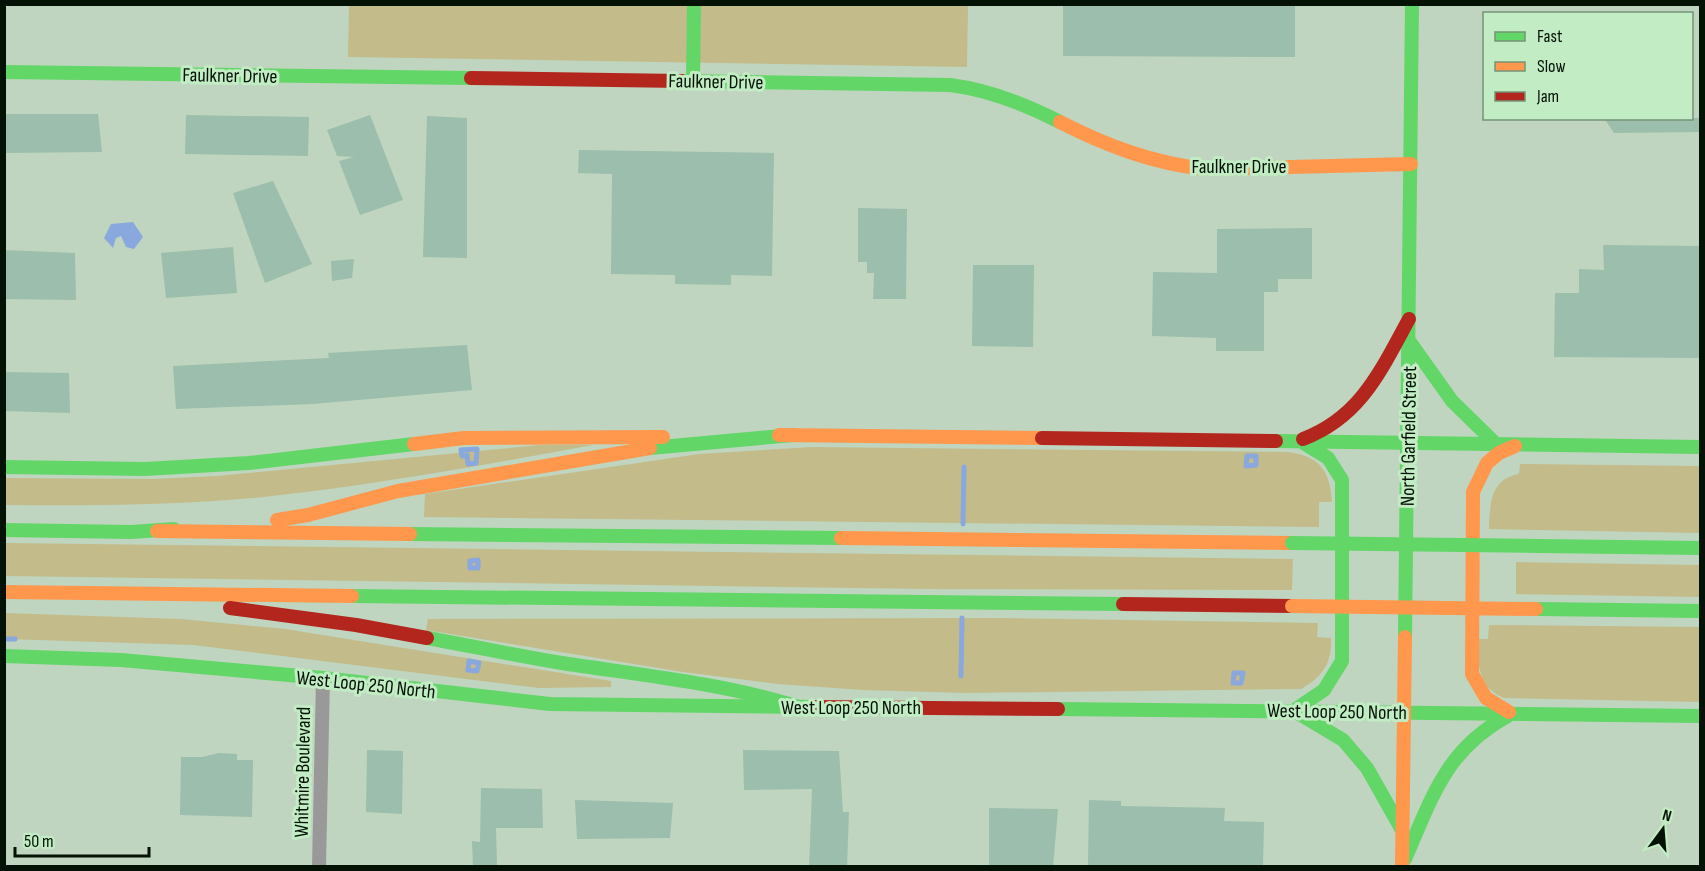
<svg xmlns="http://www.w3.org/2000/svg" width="1705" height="871" font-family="'Sofia Sans Condensed',sans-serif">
	<rect width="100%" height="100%" fill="#bfd5bf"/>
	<!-- green -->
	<g fill="#c3bb8a">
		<polygon points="349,5 968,5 967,67 348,57"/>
		<path d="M 540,445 L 593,445 C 484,465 375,485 264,497 C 178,505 91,506 5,505 L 5,478 L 153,479 L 217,476 Z"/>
		<path d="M 812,447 L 1288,452 C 1320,456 1330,471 1332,502 L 1319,502 L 1319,527 L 424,517 L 425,494 L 699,454 Z"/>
		<path d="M 1520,464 L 1700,466 L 1700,533 L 1489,529 C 1490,504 1490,479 1519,474 Z"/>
		<polygon points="5,543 1293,559 1292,590 929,589 5,576"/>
		<polygon points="1516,562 1700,565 1700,597 1516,594"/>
		<polygon points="5,613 181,619 285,629 611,681 611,687 539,688 193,645 5,639"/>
		<path d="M 997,618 L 1318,623 L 1317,637 L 1331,638 C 1332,662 1323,677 1301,689 L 965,693 L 863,690 L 777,684 L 683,672 L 426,630 L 428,619 Z"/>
		<path d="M 1489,625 L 1700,627 L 1700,702 L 1504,698 C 1477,687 1479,664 1476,639 L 1488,639 Z"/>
	</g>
	<!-- water -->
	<polygon fill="#89a8dd" points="133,222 143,237 134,249 126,247 121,236 116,238 113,248 104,238 111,224"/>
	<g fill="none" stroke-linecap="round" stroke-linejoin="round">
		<!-- stream -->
		<g stroke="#89a8dd" stroke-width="5">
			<polygon points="477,449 476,463 468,464 467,455 462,456 461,450"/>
			<polygon points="1247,456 1256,456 1256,465 1246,466"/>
			<polyline points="963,524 964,467"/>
			<polygon points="478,560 478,568 470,568 470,561"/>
			<polyline points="4,639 15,639"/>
			<polygon points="469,661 479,663 477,671 468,670"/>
			<polygon points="1234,673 1243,673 1241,683 1233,683"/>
			<polyline points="961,676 962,618"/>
		</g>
	</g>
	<!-- building -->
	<g fill="#9cbeac">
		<polygon points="1063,4 1295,4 1295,57 1063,56"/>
		<polygon points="4,114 98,114 102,152 4,153"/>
		<polygon points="186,115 309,117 308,156 185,154"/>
		<polygon points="370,115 403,200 360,215 339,161 354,157 337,156 327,130"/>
		<polygon points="427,116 467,118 467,258 423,257"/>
		<polygon points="1604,118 1701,118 1701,132 1614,133"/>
		<polygon points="579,150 774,153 772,276 731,275 731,285 675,284 675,275 611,274 612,174 578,173"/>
		<polygon points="273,181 312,264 265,283 233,193"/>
		<polygon points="858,208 907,209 906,299 873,299 874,273 867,273 867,262 858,262"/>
		<polygon points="1312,228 1312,279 1278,279 1278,292 1264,292 1264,351 1216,351 1216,338 1152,336 1153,272 1217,273 1217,229"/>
		<polygon points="1603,245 1701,246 1701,358 1554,357 1555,293 1579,293 1579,269 1604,270"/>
		<polygon points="233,247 237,293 166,298 161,253"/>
		<polygon points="4,250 75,253 76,300 4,299"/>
		<polygon points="354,259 352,278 332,281 331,261"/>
		<polygon points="973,265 1034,265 1033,347 972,346"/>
		<polygon points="467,345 472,390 313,404 176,409 173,366 329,358 328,353"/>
		<polygon points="4,372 69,373 70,413 4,411"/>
		<polygon points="367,750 403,751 402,814 366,812"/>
		<polygon points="743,750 839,751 843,812 849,812 847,867 809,867 812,789 744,790"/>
		<polygon points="219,753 237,754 237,760 253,760 252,817 180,815 181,757 202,757"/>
		<polygon points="481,788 542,789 543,828 496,828 497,867 473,867 472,841 480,842"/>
		<polygon points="575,800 673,803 670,838 577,839"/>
		<polygon points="1089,800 1121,801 1121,806 1225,808 1224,821 1264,822 1263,867 1088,867"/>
		<polygon points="989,808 1058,809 1053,867 989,867"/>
	</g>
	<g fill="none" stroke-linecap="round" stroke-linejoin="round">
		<!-- street -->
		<polyline stroke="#9a999a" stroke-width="14" points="319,866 323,678"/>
		<!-- fast -->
		<g stroke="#63d668" stroke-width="14">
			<polyline points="4,72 471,78"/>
			<path d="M 682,81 L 950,85 C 990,90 1025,104 1060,122"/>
			<polyline points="693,81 694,4"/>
			<polyline points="1410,342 1452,401 1497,445"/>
			<polyline points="1276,441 1700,447"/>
			<polyline points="650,448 793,435"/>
			<polyline points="4,467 145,469 249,463 414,444"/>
			<polyline points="4,530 131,532 174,529"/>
			<polyline points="410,534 841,538"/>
			<polyline points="1539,546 1700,548"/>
			<polyline points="352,596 1123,604"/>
			<polyline points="1536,609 1700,611"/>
			<polyline points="1405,637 1412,4"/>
			<path d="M 427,638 C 472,646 517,656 562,663 C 640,675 720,683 796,706"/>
			<polyline points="4,656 121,660 323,678 550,704 815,707"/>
			<polyline points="1058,709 1700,716"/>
			<polyline points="1296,709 1324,690 1342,661 1342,480 1328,458 1305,444"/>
			<polyline points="1296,712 1343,740 1367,768 1402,830"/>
			<path d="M 1405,859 C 1433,796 1445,750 1509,715"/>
		</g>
		<!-- slow -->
		<g stroke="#ff974d" stroke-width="14">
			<path d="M 1060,122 C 1107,146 1152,163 1205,169 L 1411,164"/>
			<polyline points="779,435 1042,438"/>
			<polyline points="414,444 464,438 663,437"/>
			<polyline points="277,520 308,515 398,491 650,448"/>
			<polyline points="157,531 410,534"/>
			<polyline points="841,538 1292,543"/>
			<polyline points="4,592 352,596"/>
			<polyline points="1509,712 1486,698 1472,674 1473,492 1487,463 1499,453 1515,446"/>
			<polyline points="1402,866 1405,637"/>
		</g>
		<!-- jam -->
		<g stroke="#b3261e" stroke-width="14">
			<polyline points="471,78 682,81"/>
			<polyline points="1042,438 1276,441"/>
			<path d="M 1303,439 C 1361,417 1381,370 1409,319"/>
			<polyline points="1123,604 1292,606"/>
			<polyline points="230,608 356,625 427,638"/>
			<polyline points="815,707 1058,709"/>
		</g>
		<!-- fast-bridge -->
		<polyline stroke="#63d668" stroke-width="14" points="1292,543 1539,546"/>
		<!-- slow-bridge -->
		<polyline stroke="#ff974d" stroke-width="14" points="1292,606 1536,609"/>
	</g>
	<g text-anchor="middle" stroke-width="6" stroke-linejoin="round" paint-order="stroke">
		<!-- street labels -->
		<g font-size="20" fill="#041105" stroke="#c2ecc3">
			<text transform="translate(230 75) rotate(1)" y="7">Faulkner Drive</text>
			<text transform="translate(716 81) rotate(1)" y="7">Faulkner Drive</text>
			<text x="1239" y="173">Faulkner Drive</text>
			<text transform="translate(1408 436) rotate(-89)" y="7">North Garfield Street</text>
			<text transform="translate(366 684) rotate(6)" y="7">West Loop 250 North</text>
			<text x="851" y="714">West Loop 250 North</text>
			<text transform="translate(1337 711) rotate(1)" y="7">West Loop 250 North</text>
			<text transform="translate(302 772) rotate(-89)" y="7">Whitmire Boulevard</text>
		</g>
	</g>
	<!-- border -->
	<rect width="1705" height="871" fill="none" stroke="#041105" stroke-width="12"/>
	<!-- legend -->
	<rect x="1483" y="12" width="210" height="108" fill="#c2ecc3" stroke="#769477" stroke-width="1.5"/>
	<rect x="1495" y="32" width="30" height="9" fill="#63d668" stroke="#769477" stroke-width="1.5"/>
	<text x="1537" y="42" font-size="18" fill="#041105">Fast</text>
	<rect x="1495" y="62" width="30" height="9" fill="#ff974d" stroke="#769477" stroke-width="1.5"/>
	<text x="1537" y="72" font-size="18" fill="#041105">Slow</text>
	<rect x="1495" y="92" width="30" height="9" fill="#b3261e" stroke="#769477" stroke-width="1.5"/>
	<text x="1537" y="102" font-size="18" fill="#041105">Jam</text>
	<!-- north arrow -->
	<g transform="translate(1663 829) rotate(16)" stroke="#c2ecc3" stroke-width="4.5" paint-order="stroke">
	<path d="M0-4.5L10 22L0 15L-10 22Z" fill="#041105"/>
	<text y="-9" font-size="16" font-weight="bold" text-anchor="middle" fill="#041105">N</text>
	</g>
	<!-- scale -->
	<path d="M15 847v9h134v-9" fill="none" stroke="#041105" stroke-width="3"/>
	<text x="24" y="847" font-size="18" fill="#041105" stroke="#c2ecc3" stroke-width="4.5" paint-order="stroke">50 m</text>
</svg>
